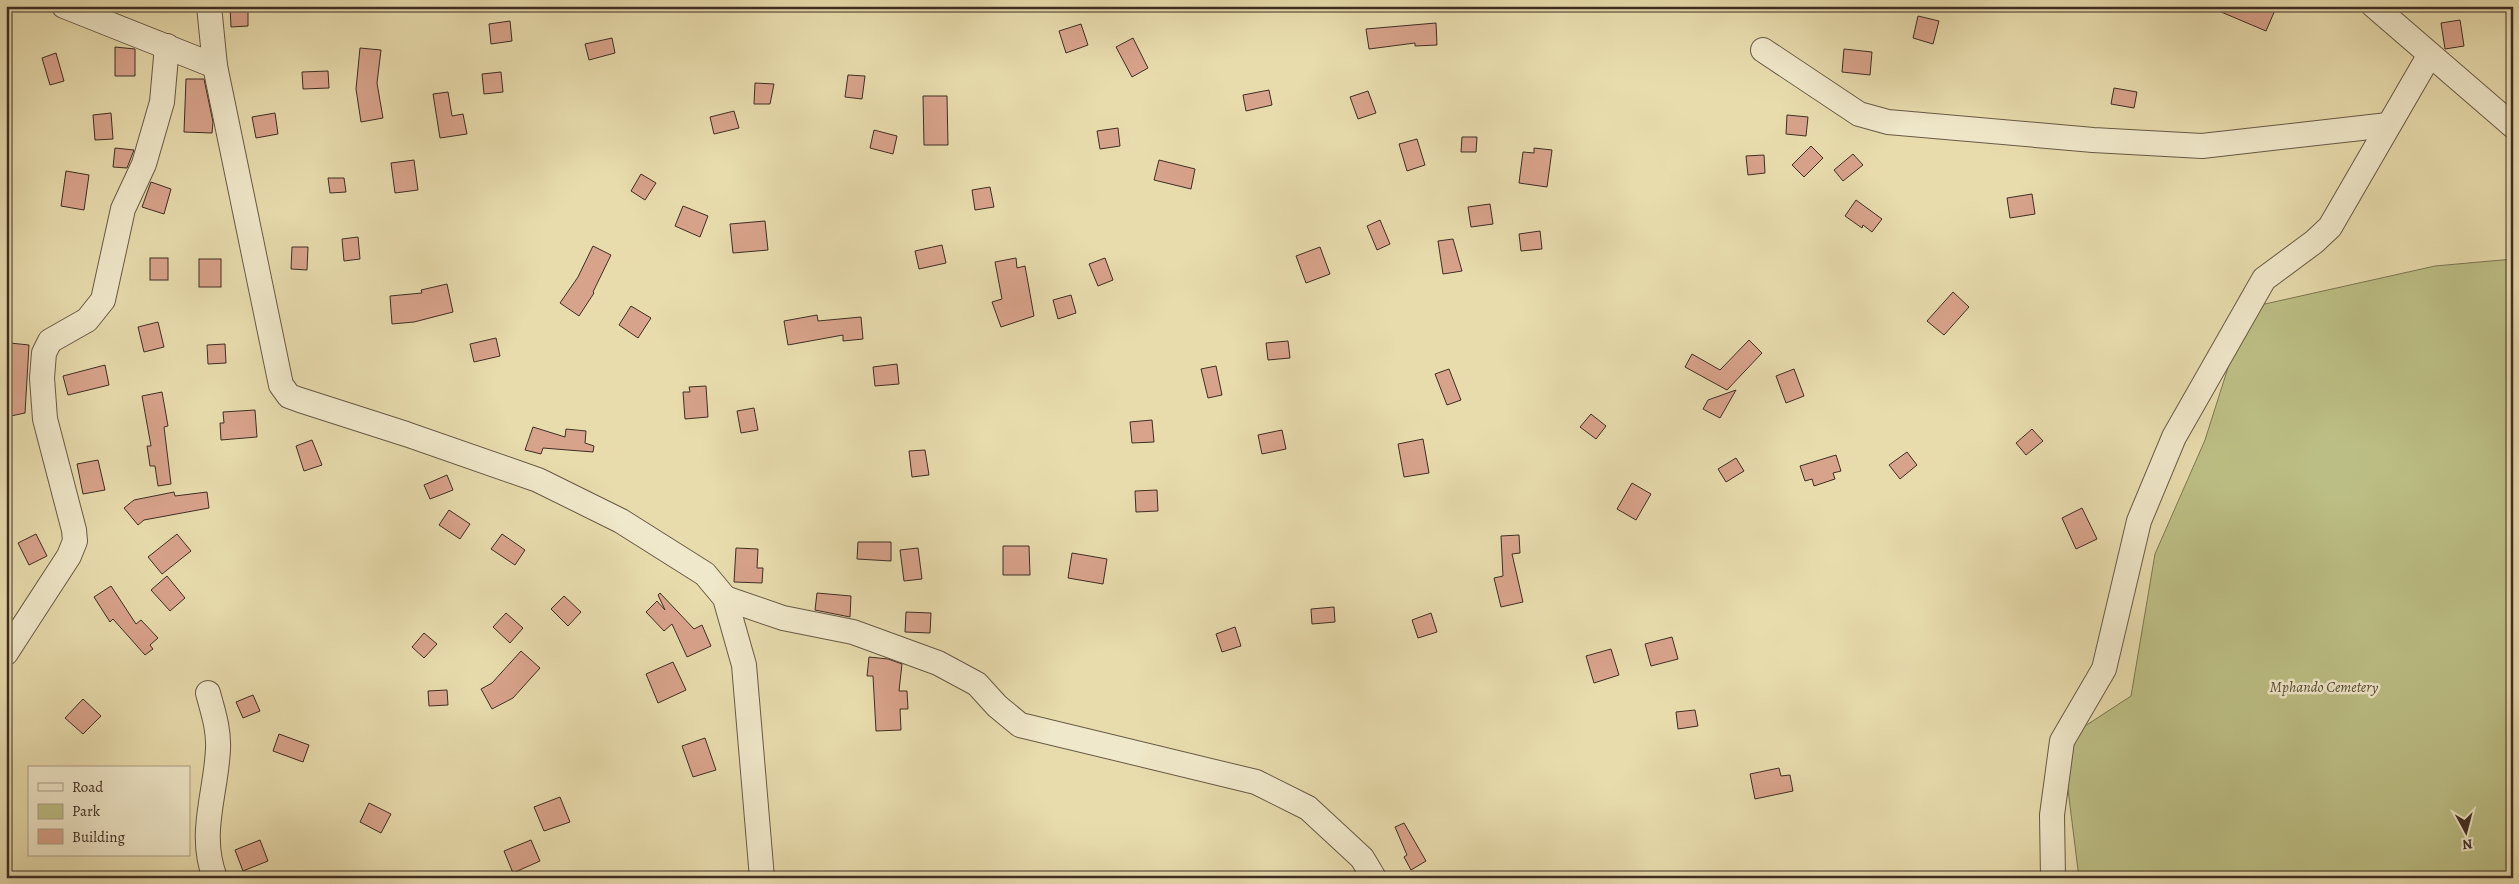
<svg xmlns="http://www.w3.org/2000/svg" width="2519" height="884" font-family="Alegreya,serif">
	<rect width="100%" height="100%" fill="#e8dcad"/>
	<filter id="stains"><feTurbulence type="fractalNoise" baseFrequency=".004" numOctaves="4"/><feColorMatrix values="0 0 0 0 .2 0 0 0 0 .09 0 0 0 0 .02 0 0 0 .5 -.17"/></filter>
	<radialGradient id="worn" r=".72"><stop offset=".6" stop-color="#630" stop-opacity="0"/><stop offset="1" stop-color="#630" stop-opacity=".3"/></radialGradient>
	<!-- green -->
	<polygon fill="#bcbf85" stroke="#7d7654" points="2513,259 2513,878 2079,878 2062,741 2131,696 2155,554 2205,440 2247,308 2435,266"/>
	<!-- building -->
	<g fill="#d8a38b" stroke="#3e2e24">
		<polygon points="230,6 248,6 248,26 231,27"/>
		<polygon points="2207,6 2266,6 2275,10 2266,31"/>
		<polygon points="1918,16 1939,21 1933,44 1913,38"/>
		<polygon points="2460,20 2464,46 2445,49 2441,23"/>
		<polygon points="510,21 512,41 491,44 489,24"/>
		<polygon points="1436,23 1437,45 1415,46 1415,43 1369,49 1366,29"/>
		<polygon points="1081,24 1088,45 1066,53 1059,31"/>
		<polygon points="612,38 615,53 589,60 585,44"/>
		<polygon points="1133,38 1148,68 1132,77 1116,47"/>
		<polygon points="115,47 135,49 135,76 115,76"/>
		<polygon points="360,48 381,50 377,83 383,118 361,122 356,89"/>
		<polygon points="1844,49 1872,52 1870,75 1842,72"/>
		<polygon points="56,53 64,81 50,85 42,58"/>
		<polygon points="328,71 329,88 303,89 302,72"/>
		<polygon points="501,72 503,92 484,94 482,74"/>
		<polygon points="848,75 865,76 862,99 845,97"/>
		<polygon points="186,79 204,79 213,122 212,133 184,132"/>
		<polygon points="755,83 774,84 770,104 754,104"/>
		<polygon points="2114,88 2137,92 2134,108 2111,104"/>
		<polygon points="1269,90 1272,105 1246,111 1243,95"/>
		<polygon points="1368,91 1376,113 1358,119 1350,97"/>
		<polygon points="448,92 452,116 463,114 467,134 440,138 433,94"/>
		<polygon points="923,96 947,96 948,145 924,145"/>
		<polygon points="734,111 739,128 714,134 710,117"/>
		<polygon points="111,113 113,139 95,140 93,115"/>
		<polygon points="275,113 278,134 256,138 252,117"/>
		<polygon points="1787,115 1808,117 1806,136 1786,134"/>
		<polygon points="1118,128 1120,146 1100,149 1097,131"/>
		<polygon points="874,130 897,136 893,154 870,148"/>
		<polygon points="1462,137 1477,137 1476,152 1461,152"/>
		<polygon points="1417,139 1425,165 1407,171 1399,144"/>
		<polygon points="1811,146 1823,158 1804,177 1792,165"/>
		<polygon points="115,148 134,150 127,168 113,167"/>
		<polygon points="1534,148 1552,150 1547,187 1519,183 1523,152 1534,153"/>
		<polygon points="1853,154 1863,165 1843,181 1834,170"/>
		<polygon points="1764,155 1765,173 1748,175 1746,156"/>
		<polygon points="414,160 418,190 395,193 391,163"/>
		<polygon points="1159,160 1195,169 1191,189 1154,180"/>
		<polygon points="66,171 89,175 84,210 61,206"/>
		<polygon points="641,174 656,183 645,200 631,191"/>
		<polygon points="328,178 344,178 346,192 330,193"/>
		<polygon points="151,182 171,189 164,214 142,207"/>
		<polygon points="990,187 994,207 975,210 972,190"/>
		<polygon points="2032,194 2035,214 2010,218 2007,198"/>
		<polygon points="1856,200 1882,219 1872,232 1863,225 1862,228 1845,216"/>
		<polygon points="1490,204 1493,224 1471,227 1468,207"/>
		<polygon points="683,206 708,216 700,237 675,226"/>
		<polygon points="1380,220 1390,244 1377,250 1367,226"/>
		<polygon points="765,221 768,250 733,253 730,224"/>
		<polygon points="1540,231 1542,249 1521,251 1519,234"/>
		<polygon points="358,237 360,259 344,261 342,239"/>
		<polygon points="1453,239 1462,271 1443,274 1438,241"/>
		<polygon points="942,245 946,263 919,269 915,251"/>
		<polygon points="593,246 611,255 593,292 594,293 579,316 560,303 578,277"/>
		<polygon points="292,247 308,247 307,270 291,269"/>
		<polygon points="1320,247 1330,274 1306,283 1296,256"/>
		<rect x="150" y="258" width="18" height="22"/>
		<polygon points="1016,258 1017,268 1025,266 1034,316 1001,327 992,302 1002,299 995,262"/>
		<polygon points="1105,258 1113,280 1098,286 1089,264"/>
		<rect x="199" y="259" width="22" height="28"/>
		<polygon points="447,284 453,312 414,322 392,324 390,296 422,293 421,290"/>
		<polygon points="1953,292 1969,307 1944,335 1927,321"/>
		<polygon points="1071,295 1076,313 1058,319 1053,300"/>
		<polygon points="631,306 651,318 638,338 619,325"/>
		<polygon points="817,315 818,321 861,317 863,339 843,341 843,335 788,345 784,321"/>
		<polygon points="158,322 164,347 144,352 138,327"/>
		<polygon points="496,338 500,356 474,362 470,344"/>
		<polygon points="1749,340 1762,353 1727,390 1685,367 1692,354 1720,370"/>
		<polygon points="1288,341 1290,358 1268,360 1266,343"/>
		<polygon points="10,343 29,345 25,413 6,417"/>
		<polygon points="225,344 226,363 208,364 207,345"/>
		<polygon points="897,364 899,384 875,386 873,367"/>
		<polygon points="105,365 109,385 68,395 63,376"/>
		<polygon points="1216,366 1222,395 1208,398 1201,369"/>
		<polygon points="1449,369 1461,400 1447,405 1435,374"/>
		<polygon points="1794,369 1804,396 1786,403 1776,376"/>
		<polygon points="706,386 708,417 685,419 683,392 690,392 689,387"/>
		<polygon points="1736,390 1720,418 1703,409 1708,400"/>
		<polygon points="162,392 168,426 164,427 171,484 158,486 155,466 150,466 147,446 151,446 142,396"/>
		<polygon points="754,408 758,430 741,433 737,411"/>
		<polygon points="255,410 257,437 221,440 220,423 224,423 223,412"/>
		<polygon points="1591,414 1606,426 1596,439 1580,427"/>
		<polygon points="1152,420 1154,442 1132,443 1130,422"/>
		<polygon points="533,427 565,437 566,429 586,431 585,443 594,446 593,452 543,448 541,454 525,450"/>
		<polygon points="2032,429 2043,441 2026,455 2016,443"/>
		<polygon points="1282,430 1286,449 1262,454 1258,435"/>
		<polygon points="1423,439 1429,473 1404,477 1398,444"/>
		<polygon points="312,440 322,465 304,471 296,446"/>
		<polygon points="925,450 929,475 912,477 909,451"/>
		<polygon points="1907,452 1917,465 1900,479 1889,465"/>
		<polygon points="1836,455 1841,471 1833,473 1835,479 1814,486 1812,479 1805,481 1800,466"/>
		<polygon points="1736,458 1744,471 1726,482 1718,469"/>
		<polygon points="98,460 105,490 83,494 77,464"/>
		<polygon points="447,475 453,490 430,499 424,485"/>
		<polygon points="1632,483 1651,494 1636,520 1617,509"/>
		<polygon points="1157,490 1158,511 1136,512 1135,491"/>
		<polygon points="174,492 175,496 207,492 209,508 144,520 138,525 124,508 134,500"/>
		<polygon points="2082,508 2097,539 2076,549 2062,518"/>
		<polygon points="449,510 470,524 460,539 439,525"/>
		<polygon points="36,534 47,556 29,565 18,543"/>
		<polygon points="177,534 191,551 162,574 148,557"/>
		<polygon points="502,534 525,550 515,565 491,549"/>
		<polygon points="1519,535 1520,553 1512,554 1523,602 1501,607 1494,578 1503,576 1501,536"/>
		<polygon points="858,542 891,542 891,561 857,559"/>
		<polygon points="1003,546 1029,546 1030,575 1003,575"/>
		<polygon points="736,548 758,549 757,568 763,568 762,583 734,582"/>
		<polygon points="918,548 922,579 904,581 900,550"/>
		<polygon points="1072,553 1107,559 1103,584 1068,578"/>
		<polygon points="167,576 185,598 170,611 151,590"/>
		<polygon points="111,586 136,624 141,620 158,638 150,645 153,649 145,655 113,619 110,622 94,597"/>
		<polygon points="660,593 694,629 702,625 711,646 687,657 672,624 664,631 646,612 657,601 665,610 658,595"/>
		<polygon points="817,593 851,596 850,617 815,610"/>
		<polygon points="564,596 581,612 568,626 551,609"/>
		<polygon points="1334,607 1335,622 1312,624 1311,609"/>
		<polygon points="906,612 931,613 930,633 905,632"/>
		<polygon points="506,613 523,628 510,643 493,627"/>
		<polygon points="1431,613 1437,632 1418,638 1412,620"/>
		<polygon points="1235,627 1241,646 1222,652 1216,634"/>
		<polygon points="424,633 437,644 424,658 412,647"/>
		<polygon points="1672,637 1678,659 1651,666 1645,644"/>
		<polygon points="1611,649 1619,675 1594,683 1586,656"/>
		<polygon points="521,651 540,668 513,698 492,709 481,689 492,683"/>
		<polygon points="869,657 888,659 902,664 899,691 907,691 908,709 900,709 901,730 876,731 873,676 867,676"/>
		<polygon points="673,662 686,690 658,703 646,674"/>
		<polygon points="447,690 448,705 429,706 428,691"/>
		<polygon points="253,695 260,711 243,718 236,702"/>
		<polygon points="83,699 101,716 83,734 65,718"/>
		<polygon points="1695,710 1698,726 1678,729 1676,712"/>
		<polygon points="279,734 309,745 303,762 273,751"/>
		<polygon points="705,738 716,770 693,777 682,746"/>
		<polygon points="1779,768 1781,776 1790,775 1793,791 1755,799 1750,774"/>
		<polygon points="560,797 570,822 544,831 534,807"/>
		<polygon points="369,803 391,814 381,833 360,822"/>
		<polygon points="1404,823 1426,861 1411,870 1404,857 1407,855 1395,827"/>
		<polygon points="260,840 268,861 243,871 235,850"/>
		<polygon points="531,840 540,861 513,873 504,851"/>
	</g>
	<g fill="none" stroke-linecap="round" stroke-linejoin="round">
		<defs>
			<g id="minor">
				<polyline points="64,6 215,66"/>
				<polyline points="209,6 215,66 281,385 289,396 300,400 406,434 538,480 621,521 705,574 725,598 744,665 762,878"/>
				<polyline points="2374,6 2513,126"/>
				<polyline points="1763,50 1859,114 1888,122 2093,140 2202,146 2388,125"/>
				<polyline points="725,598 783,618 853,632 938,663 977,684 997,706 1020,725 1256,782 1308,808 1362,858 1374,878"/>
				<polyline points="6,653 69,556 75,541 74,530 45,419 42,378 44,353 50,341 87,320 103,300 123,209 144,164 162,102 167,46"/>
				<path d="M 208,693 C 213,712 219,729 218,749 C 216,794 198,834 215,878"/>
				<polyline points="2053,878 2052,815 2062,741 2104,669 2139,521 2174,437 2264,279 2314,242 2330,227 2429,56"/>
			</g>
		</defs>
		<!-- minor casing -->
		<use href="#minor" stroke="#685a46" stroke-width="26"/>
		<!-- minor -->
		<use href="#minor" stroke="#f0e8ca" stroke-width="24"/>
	</g>
	<g text-anchor="middle" stroke-width="5" stroke-linejoin="round" paint-order="stroke">
		<!-- park labels -->
		<g font-size="15" font-style="italic" fill="#574b37" stroke="#f0e8ca">
			<text x="2324" y="692">Mphando Cemetery</text>
		</g>
	</g>
	<!-- margin -->
	<rect width="2519" height="884" fill="none" stroke="#e8dcad" stroke-width="25"/>
	<rect x="8" y="8" width="2504" height="869" fill="none" stroke="#3e2e24" stroke-width="2.5"/>
	<rect x="12" y="12" width="2494" height="859" fill="none" stroke="#3e2e24"/>
	<!-- legend -->
	<rect x="28" y="766" width="162" height="90" fill="#f0e8ca" stroke="#a99e88"/>
	<rect x="38" y="783" width="25" height="8" fill="#f0e8ca" stroke="#a99e88"/>
	<text x="72" y="792" font-size="15" fill="#3e2e24">Road</text>
	<rect x="38" y="804" width="25" height="15" fill="#bcbf85" stroke="#a99e88"/>
	<text x="72" y="816" font-size="15" fill="#3e2e24">Park</text>
	<rect x="38" y="829" width="25" height="15" fill="#d8a38b" stroke="#a99e88"/>
	<text x="72" y="842" font-size="15" fill="#3e2e24">Building</text>
	<!-- north arrow -->
	<g transform="translate(2466 832) rotate(173)" stroke="#f0e8ca" stroke-width="4" paint-order="stroke">
	<path d="M0-4L9 19L0 12L-9 19Z" fill="#3e2e24"/>
	<text y="-8" font-size="14" font-weight="bold" text-anchor="middle" fill="#3e2e24">N</text>
	</g>
	<rect width="100%" height="100%" filter="url(#stains)"/>
	<rect width="100%" height="100%" fill="url(#worn)"/>
</svg>
